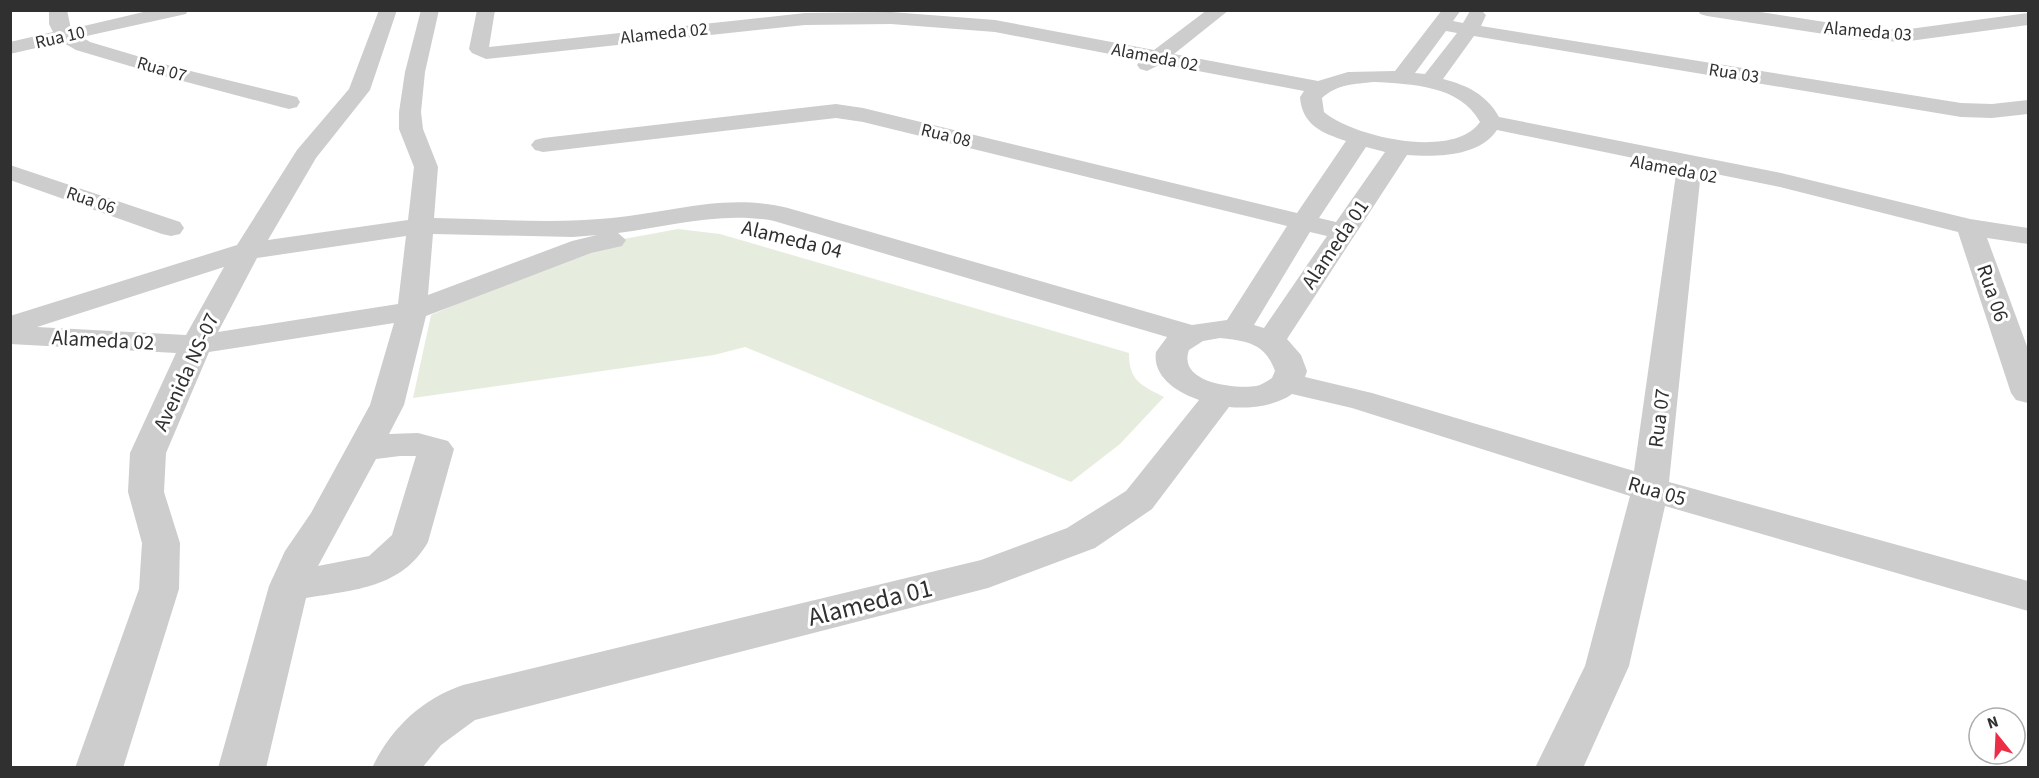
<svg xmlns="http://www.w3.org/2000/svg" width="2039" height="778" font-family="'Source Sans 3',sans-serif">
	<rect width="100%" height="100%" fill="#fff"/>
	<!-- green -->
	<path fill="#e7edde" d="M 678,229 L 720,234 L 1129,353 C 1129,381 1141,385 1164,397 L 1120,444 L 1071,482 L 745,347 L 714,355 L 413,398 L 431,315 L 596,244 Z"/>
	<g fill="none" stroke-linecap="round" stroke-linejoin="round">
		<!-- minor -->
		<g fill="#cdcdcd" fill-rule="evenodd">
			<polygon points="49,10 67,10 71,29 152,10 188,10 186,14 82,37 90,42 174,67 297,97 300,102 297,107 289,109 281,107 160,75 76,50 62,42 10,54 10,42 53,32 49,24"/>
			<path d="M 379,10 L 397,10 L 370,90 L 316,158 L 268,240 L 408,220 L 414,167 L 399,129 L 399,112 L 405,72 L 421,10 L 439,10 L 425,72 L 421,112 L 423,129 L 438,167 L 434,218 C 493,219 553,224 612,218 C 675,212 725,193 788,208 L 1192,325 L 1227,320 L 1287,226 L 863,122 L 836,118 L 543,152 L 535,150 L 531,145 L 535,140 L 543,138 L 836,104 L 863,108 L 1297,213 L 1346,141 C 1322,133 1302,125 1300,97 L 1304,91 L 1161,64 L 1147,71 L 1140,69 L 1137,65 L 1141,60 L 995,32 L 891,24 L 805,25 L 486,59 L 472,53 L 469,49 L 477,10 L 495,10 L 489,47 L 805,13 L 891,12 L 995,20 L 1154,50 L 1207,10 L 1229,10 L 1174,54 L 1318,81 L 1348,72 L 1395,71 L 1442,10 L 1461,10 L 1453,21 L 1463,23 L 1470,11 L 1481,10 L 1486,15 L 1481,26 L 1961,103 L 1992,104 L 2028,100 L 2028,114 L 1992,118 L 1961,117 L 1474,36 L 1443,79 C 1467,85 1487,95 1499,117 L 1781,173 L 1970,219 L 2028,228 L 2028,244 L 1987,238 L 2028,349 L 2028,403 L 2016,400 L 2011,393 L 1958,232 L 1780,187 L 1701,171 L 1669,482 L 2028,581 L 2028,611 L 1665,506 L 1629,666 L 1583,768 L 1535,768 L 1585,666 L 1630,496 L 1352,408 L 1292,394 C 1276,406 1248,409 1229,407 L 1152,509 L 1095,548 L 988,588 L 475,720 L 441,745 L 422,768 L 372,768 C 391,728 422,699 463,685 L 981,560 L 1067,528 L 1126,491 L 1199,400 C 1178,393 1152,377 1156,352 L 1167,337 L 774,221 C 723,211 669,226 618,233 L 626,240 L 622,246 L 591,253 L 426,316 L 404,405 L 389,434 L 418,433 L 448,441 L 454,449 L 428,542 C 402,588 354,590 306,598 L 266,768 L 218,768 L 269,586 L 285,551 L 311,513 L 370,405 L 394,323 L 209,352 L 166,453 L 164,492 L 180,543 L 179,589 L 123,768 L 75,768 L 139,589 L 142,543 L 128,492 L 130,453 L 176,353 L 10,344 L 10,316 L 237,245 L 297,150 L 349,89 ZM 1446,31 L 1457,33 L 1425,74 L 1415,73 ZM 1374,82 C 1411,84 1460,85 1480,122 C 1454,160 1353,137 1324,112 L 1322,98 C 1337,84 1355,84 1374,82 ZM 1497,130 L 1677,167 L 1634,471 L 1372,393 L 1305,377 L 1307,371 L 1301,355 L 1287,339 L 1407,155 C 1436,157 1479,157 1497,130 ZM 1366,147 L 1385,152 L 1336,222 L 1319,218 ZM 1310,232 L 1327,236 L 1264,328 L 1254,325 ZM 433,234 L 573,237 L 597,235 L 572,241 L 428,295 ZM 406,236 L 398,304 L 218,332 L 257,258 ZM 224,267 L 186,335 L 37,327 ZM 1220,338 C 1247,341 1265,343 1275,371 L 1272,378 C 1267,381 1262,385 1256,386 C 1235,389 1177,383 1189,350 L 1203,341 ZM 400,456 L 416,456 L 392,535 L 369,556 L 318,566 L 376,459 Z"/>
			<polygon points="1698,10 1747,10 1857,27 1902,30 2028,13 2028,25 1902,42 1857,39 1707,16 1700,14"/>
			<polygon points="10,165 180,222 184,228 180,234 171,236 162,234 10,180"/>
		</g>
	</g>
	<g text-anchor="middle" stroke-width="6" stroke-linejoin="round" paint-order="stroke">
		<!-- far-street labels -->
		<g font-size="18" fill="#303030" stroke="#fff">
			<text transform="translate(1868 31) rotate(5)" y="6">Alameda 03</text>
			<text transform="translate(664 33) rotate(-6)" y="6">Alameda 02</text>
			<text transform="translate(60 37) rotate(-13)" y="6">Rua 10</text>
			<text transform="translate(1155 57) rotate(11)" y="6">Alameda 02</text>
			<text transform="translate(162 69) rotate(16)" y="6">Rua 07</text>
			<text transform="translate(1734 73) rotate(9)" y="6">Rua 03</text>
			<text transform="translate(946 135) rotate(14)" y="6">Rua 08</text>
			<text transform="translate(1674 169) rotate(11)" y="6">Alameda 02</text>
			<text transform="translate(91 200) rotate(19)" y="6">Rua 06</text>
		</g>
		<!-- street labels -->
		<g font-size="21" fill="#303030" stroke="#fff">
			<text transform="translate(792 239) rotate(14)" y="7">Alameda 04</text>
			<text transform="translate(1335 244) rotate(-56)" y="7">Alameda 01</text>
			<text transform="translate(1993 293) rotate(71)" y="7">Rua 06</text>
			<text transform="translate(103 340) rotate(3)" y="7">Alameda 02</text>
			<text transform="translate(186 372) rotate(-65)" y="7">Avenida NS-07</text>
			<text transform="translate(1659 418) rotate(-83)" y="7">Rua 07</text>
			<text transform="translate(1657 491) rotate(16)" y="7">Rua 05</text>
		</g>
		<!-- near-street labels -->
		<g font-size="26" fill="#303030" stroke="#fff">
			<text transform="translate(870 602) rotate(-14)" y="9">Alameda 01</text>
		</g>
	</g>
	<!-- border -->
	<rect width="2039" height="778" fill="none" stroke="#303030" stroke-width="24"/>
	<!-- north arrow -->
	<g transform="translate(1997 736) rotate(342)"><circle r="28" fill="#ffffff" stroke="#acacac" stroke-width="1.5"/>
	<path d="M0-4.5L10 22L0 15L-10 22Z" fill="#ec2d46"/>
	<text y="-9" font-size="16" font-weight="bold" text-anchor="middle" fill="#303030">N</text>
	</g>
</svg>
